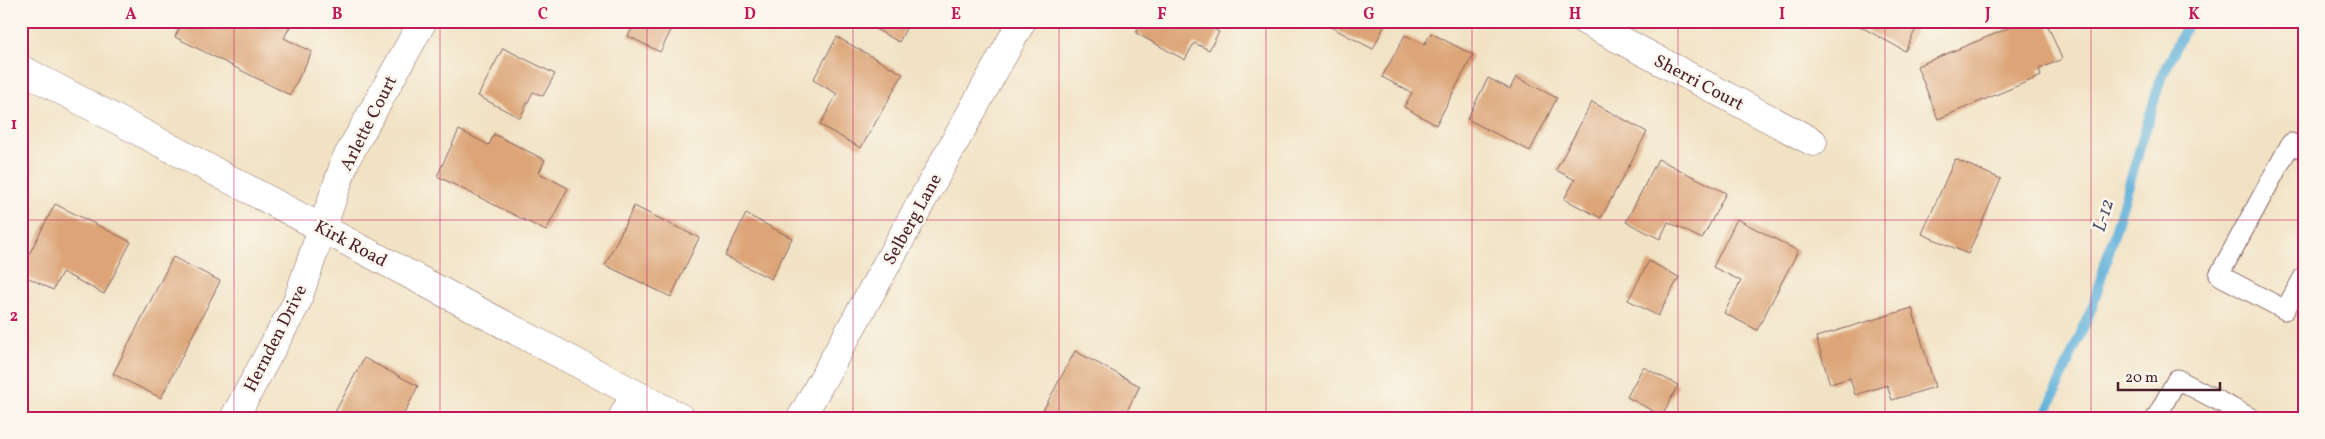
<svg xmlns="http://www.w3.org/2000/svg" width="2325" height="439" font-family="Vollkorn,serif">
	<rect width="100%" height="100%" fill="#fbf7ec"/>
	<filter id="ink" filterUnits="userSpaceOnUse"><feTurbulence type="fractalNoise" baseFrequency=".02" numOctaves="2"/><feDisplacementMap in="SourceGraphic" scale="10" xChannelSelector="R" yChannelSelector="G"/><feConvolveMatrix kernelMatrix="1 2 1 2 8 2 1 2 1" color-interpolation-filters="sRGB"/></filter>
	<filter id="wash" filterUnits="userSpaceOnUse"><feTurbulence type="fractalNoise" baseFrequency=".0096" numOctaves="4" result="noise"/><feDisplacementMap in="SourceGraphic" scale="20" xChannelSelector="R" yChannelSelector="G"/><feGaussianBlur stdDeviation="1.12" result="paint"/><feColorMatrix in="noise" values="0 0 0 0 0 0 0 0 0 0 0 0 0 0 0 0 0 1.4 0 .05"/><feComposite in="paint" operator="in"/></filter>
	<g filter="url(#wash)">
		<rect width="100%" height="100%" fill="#f1e2c4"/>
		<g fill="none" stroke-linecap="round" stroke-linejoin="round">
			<!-- stream -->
			<polyline stroke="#5fb0da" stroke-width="10" points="2044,418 2092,308 2160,81 2189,21"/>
		</g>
		<g id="blocks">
			<!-- building -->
			<g fill="#dca477">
				<polygon points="183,21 287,21 292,23 284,38 312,52 290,95 175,37"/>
				<polygon points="636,21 676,21 660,52 628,36"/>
				<polygon points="861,21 910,21 899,42"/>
				<polygon points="1142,21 1208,21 1206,25 1219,32 1209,50 1194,43 1185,60 1136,33"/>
				<polygon points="1319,21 1387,21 1373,49"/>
				<polygon points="1855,21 1920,21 1905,51 1854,23"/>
				<polygon points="2026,21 2046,21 2062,59 2039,69 2041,76 1938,119 1917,66"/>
				<polygon points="1431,33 1473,55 1436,125 1404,107 1412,93 1382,77 1405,35 1424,45"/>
				<polygon points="837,37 903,74 861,148 820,125 837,94 813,80"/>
				<polygon points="503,48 555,74 543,96 533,92 520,118 478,96"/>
				<polygon points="1516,77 1557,98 1530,151 1467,119 1488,78 1510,89"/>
				<polygon points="1592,102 1647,132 1601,218 1564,199 1575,180 1556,170"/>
				<polygon points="459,130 489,145 494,134 545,160 539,173 568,188 546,231 437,176"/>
				<polygon points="1658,159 1726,193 1702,239 1668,222 1660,239 1626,222"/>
				<polygon points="1955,159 2001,179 1968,254 1922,234"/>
				<polygon points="55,204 131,242 104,294 62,272 53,290 21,274 21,270"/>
				<polygon points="634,206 699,238 671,297 605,265"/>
				<polygon points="746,214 792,238 771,279 725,256"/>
				<polygon points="1737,219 1798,251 1757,330 1724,313 1741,281 1713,267"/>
				<polygon points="173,257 220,281 161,398 113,374"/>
				<polygon points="1649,261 1679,277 1658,316 1628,300"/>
				<polygon points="1912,308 1935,387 1892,400 1887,385 1855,395 1850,378 1830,384 1816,337"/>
				<polygon points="1075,351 1140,386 1123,418 1039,418"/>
				<polygon points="364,358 418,386 402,418 332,418"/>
				<polygon points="1643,367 1678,385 1662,416 1627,397"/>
			</g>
		</g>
	</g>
	<g filter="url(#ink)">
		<use href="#blocks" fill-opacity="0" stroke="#846361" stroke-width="1"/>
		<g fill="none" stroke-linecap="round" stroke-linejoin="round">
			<defs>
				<g id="lane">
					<polyline points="2304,150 2291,143 2219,275 2285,310 2304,276"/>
					<polyline points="2156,418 2177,379 2251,418"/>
				</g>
				<g id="street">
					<polyline points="1585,21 1813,142"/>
					<polyline points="234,418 296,304 346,159 423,21"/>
					<polyline points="622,418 635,394"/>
					<polyline points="801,418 1022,21"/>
				</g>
				<polyline id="secondary" points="21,69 681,418"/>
			</defs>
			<!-- lane casing -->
			<use href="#lane" stroke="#846361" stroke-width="21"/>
			<!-- street casing -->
			<use href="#street" stroke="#846361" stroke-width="29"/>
			<!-- secondary casing -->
			<use href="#secondary" stroke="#846361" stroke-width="29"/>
			<!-- lane -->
			<use href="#lane" stroke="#fff" stroke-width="19"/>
			<!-- street -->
			<use href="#street" stroke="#fff" stroke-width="28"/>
			<!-- secondary -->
			<use href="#secondary" stroke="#fff" stroke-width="28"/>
		</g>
	</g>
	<!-- grid -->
	<path fill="none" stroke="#c2185b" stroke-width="1" stroke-opacity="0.55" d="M 234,21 L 234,418M 440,21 L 440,418M 647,21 L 647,418M 853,21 L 853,418M 1059,21 L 1059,418M 1266,21 L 1266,418M 1472,21 L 1472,418M 1678,21 L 1678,418M 1885,21 L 1885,418M 2091,21 L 2091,418M 21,220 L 2304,220"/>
	<g text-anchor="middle" stroke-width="5" stroke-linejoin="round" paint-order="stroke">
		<!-- street labels -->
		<g font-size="18" fill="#4a1f2b" stroke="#fbf7ec">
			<text transform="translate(1699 82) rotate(28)" y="6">Sherri Court</text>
			<text transform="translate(368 123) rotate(-63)" y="6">Arlette Court</text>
			<text transform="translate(912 219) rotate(-61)" y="6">Selberg Lane</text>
			<text transform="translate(351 243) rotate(28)" y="6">Kirk Road</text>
			<text transform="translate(275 338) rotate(-63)" y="6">Hernden Drive</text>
		</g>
		<!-- water labels -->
		<g font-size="19" font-style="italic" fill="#515268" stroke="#fbf7ec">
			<text transform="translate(2102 215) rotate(-73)" y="7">L-12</text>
		</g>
	</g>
	<!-- margin -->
	<rect width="2325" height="439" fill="none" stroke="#fbf7ec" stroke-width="55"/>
	<!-- scale -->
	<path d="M2118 382v8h102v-8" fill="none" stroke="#4a1f2b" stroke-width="2.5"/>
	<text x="2125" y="382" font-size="15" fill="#4a1f2b" stroke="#fbf7ec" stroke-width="4" paint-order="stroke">20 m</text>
	<rect x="28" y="28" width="2270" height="384" fill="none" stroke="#c2185b" stroke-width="2"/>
	<g font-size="16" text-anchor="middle" font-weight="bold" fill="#c2185b">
		<text x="131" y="19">A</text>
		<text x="337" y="19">B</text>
		<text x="543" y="19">C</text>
		<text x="750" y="19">D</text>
		<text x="956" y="19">E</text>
		<text x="1162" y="19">F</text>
		<text x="1369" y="19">G</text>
		<text x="1575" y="19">H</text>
		<text x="1782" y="19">I</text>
		<text x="1988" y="19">J</text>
		<text x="2194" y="19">K</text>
		<text x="14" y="129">1</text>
		<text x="14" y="321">2</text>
	</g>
</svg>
